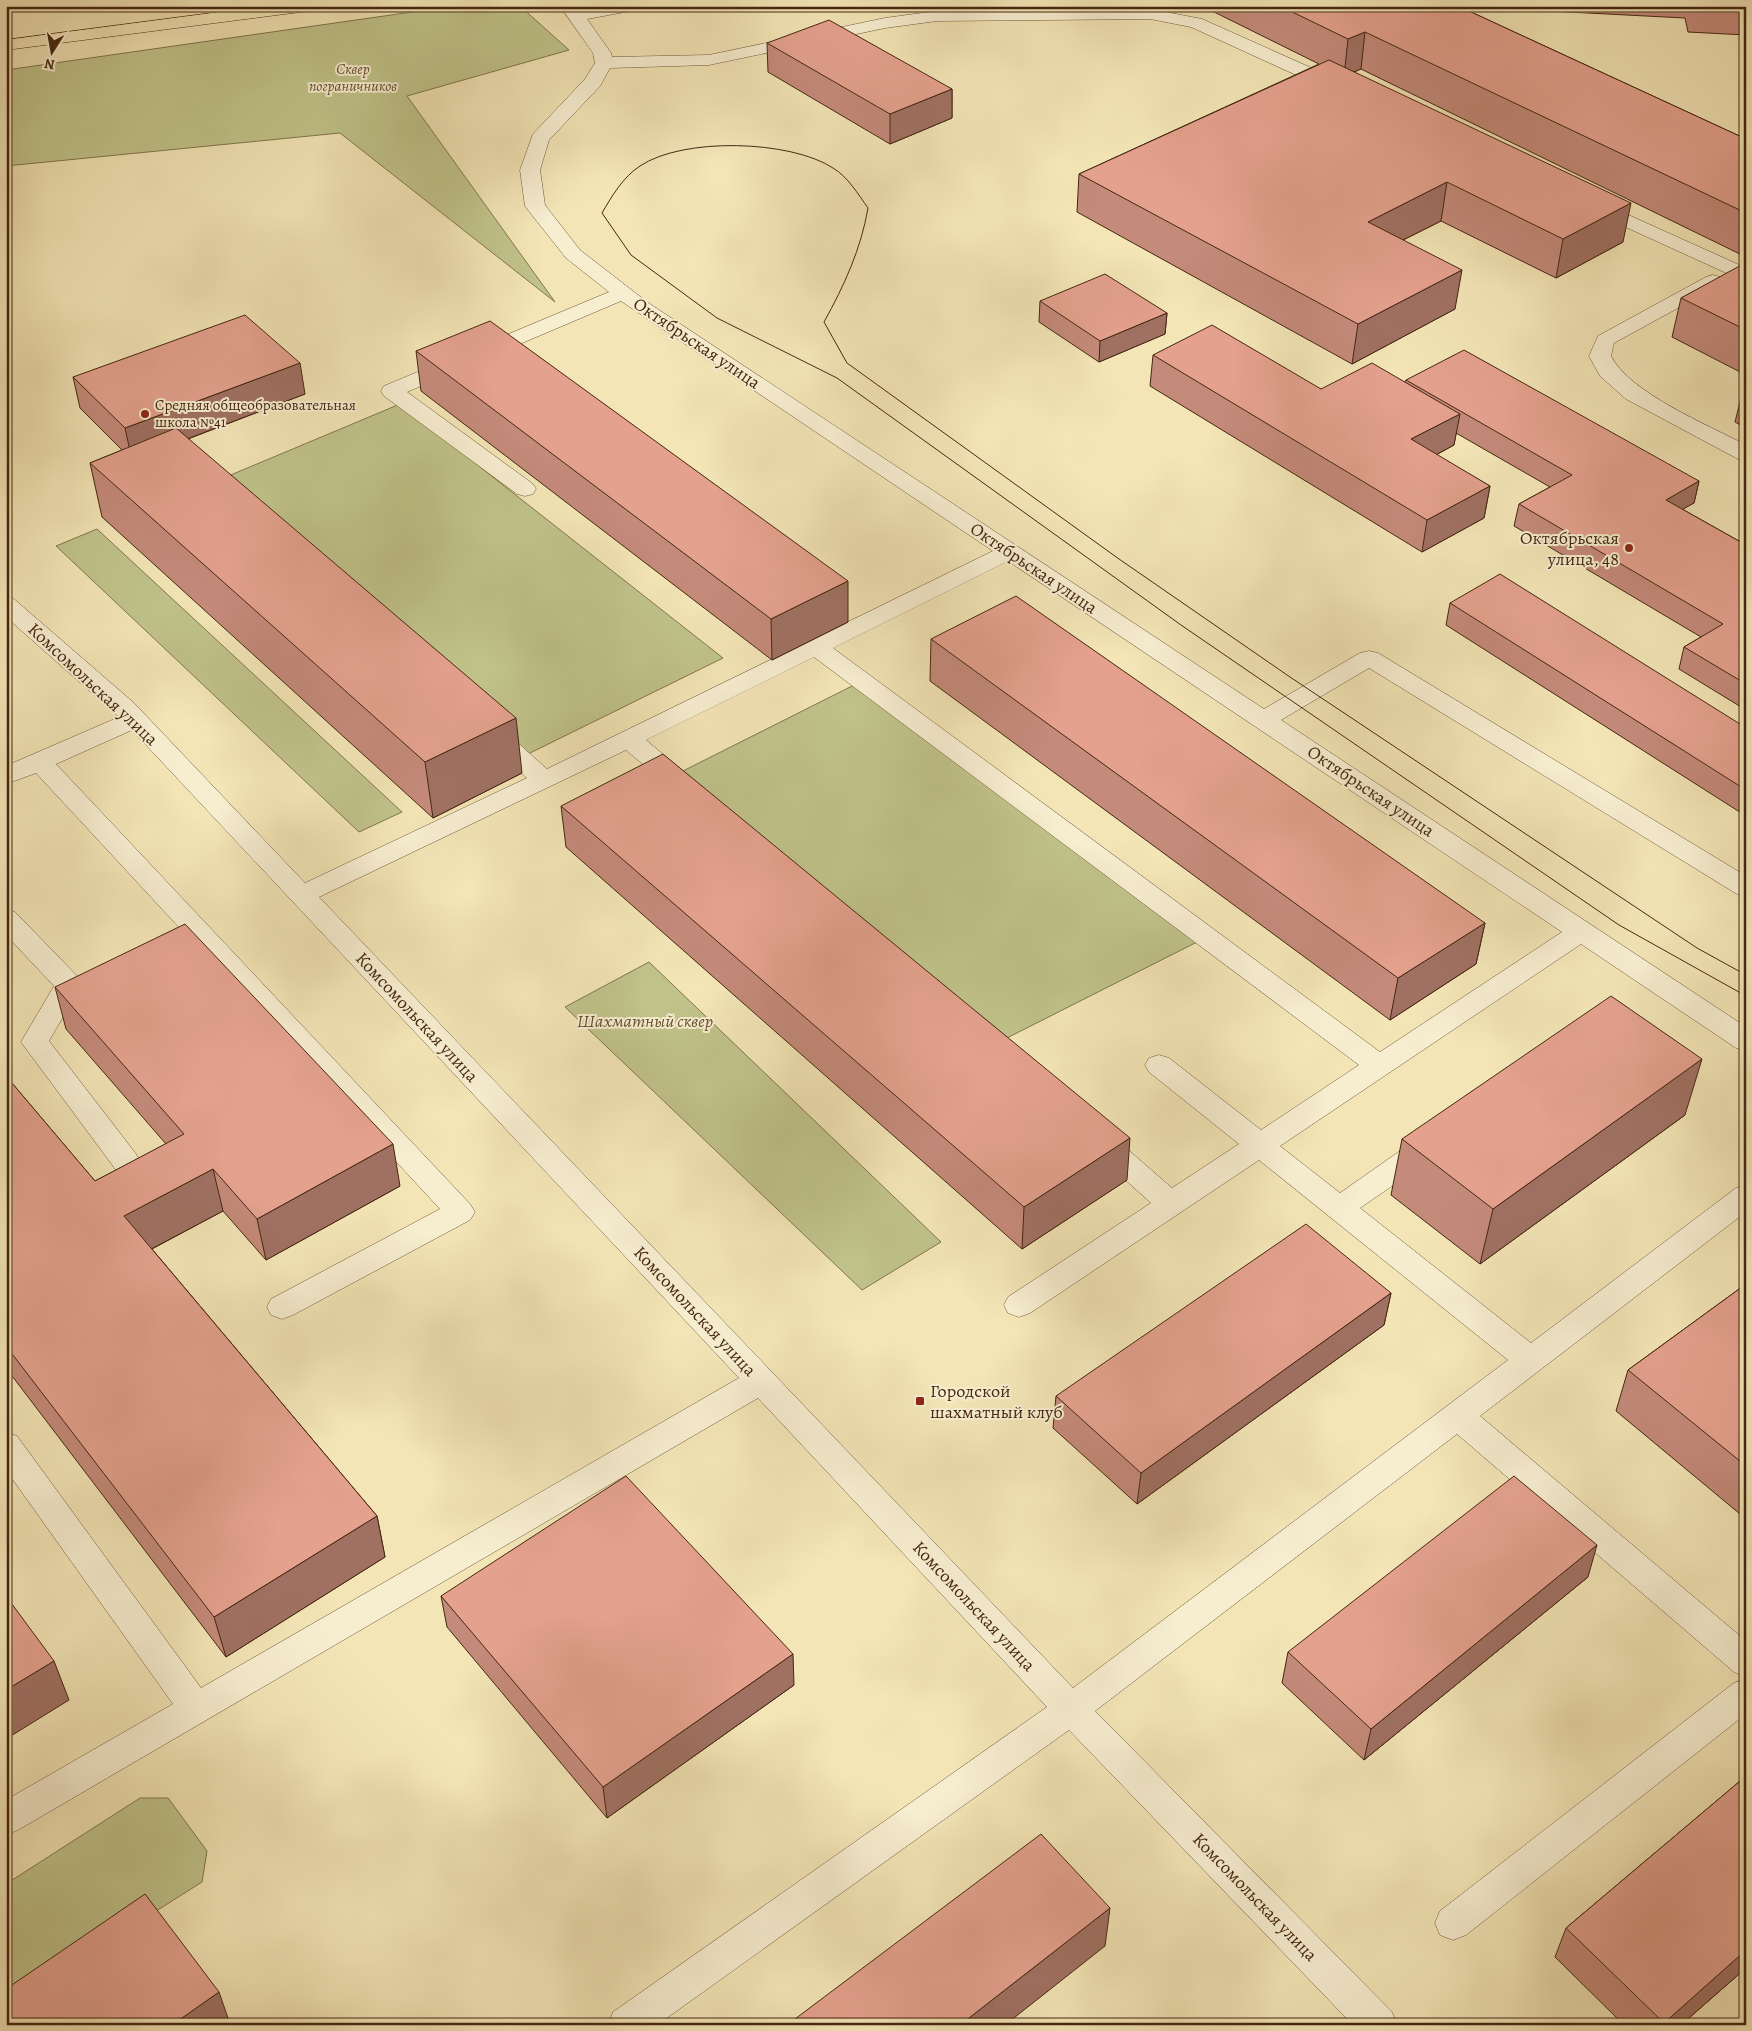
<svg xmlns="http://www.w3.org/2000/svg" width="1752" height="2031" font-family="Alegreya,serif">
	<rect width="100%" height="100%" fill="#f3e5b6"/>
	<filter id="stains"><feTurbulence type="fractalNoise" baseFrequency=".004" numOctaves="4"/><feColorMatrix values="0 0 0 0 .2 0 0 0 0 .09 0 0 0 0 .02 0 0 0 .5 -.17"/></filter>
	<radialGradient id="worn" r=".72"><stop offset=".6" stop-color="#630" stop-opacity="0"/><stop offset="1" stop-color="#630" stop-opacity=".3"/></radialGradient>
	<!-- green -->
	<g fill="#c0c38a" stroke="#82754d">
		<polygon points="454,6 520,6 569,50 407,96 555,302 340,133 6,166 6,70"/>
		<polygon points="400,404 723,658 526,755 214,482"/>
		<polygon points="97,529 402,812 359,832 56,546"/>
		<polygon points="864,680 1203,939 999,1042 669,778"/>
		<polygon points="649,962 941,1242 862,1290 565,1007"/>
		<polygon points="140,1798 168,1798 207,1851 202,1882 6,2006 6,1884"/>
	</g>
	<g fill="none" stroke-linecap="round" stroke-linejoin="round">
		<defs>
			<g id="minor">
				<path d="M 560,6 L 578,6 L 581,10 L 600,6 L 639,6 L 636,10 L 587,19 L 611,53 L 612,57 L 709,55 L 885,18 L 937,11 L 1150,9 L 1202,19 L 1345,83 L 1347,87 L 1345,91 L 1338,93 L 1331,91 L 1191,27 L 1150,19 L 937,21 L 885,28 L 709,65 L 610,68 L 600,86 L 549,140 L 540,170 L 545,205 L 580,250 L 647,302 L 1264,709 L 1360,653 L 1369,651 L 1378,653 L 1746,876 L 1746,897 L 1737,894 L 1369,668 L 1281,720 L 1746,1027 L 1746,1051 L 1736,1048 L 1581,944 L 1280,1146 L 1340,1193 L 1417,1139 L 1427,1136 L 1437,1139 L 1441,1147 L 1437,1155 L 1360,1208 L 1531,1343 L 1736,1188 L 1746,1185 L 1746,1212 L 1480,1416 L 1746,1641 L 1746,1677 L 1734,1672 L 1457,1434 L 1095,1711 L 1392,2012 L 1397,2025 L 1353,2025 L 1069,1730 L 657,2025 L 608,2025 L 613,2012 L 1047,1707 L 758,1398 L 18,1830 L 6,1835 L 6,1800 L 173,1704 L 6,1470 L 6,1432 L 17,1436 L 201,1688 L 739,1378 L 132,730 L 56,764 L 470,1204 L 475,1212 L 470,1220 L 293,1315 L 282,1319 L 271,1315 L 267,1307 L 271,1299 L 440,1209 L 36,773 L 6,784 L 6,766 L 119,717 L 6,617 L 6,597 L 14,599 L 134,703 L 305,883 L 527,778 L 482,739 L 479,733 L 482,727 L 491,725 L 500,727 L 547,769 L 993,551 L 621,301 L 407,392 L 533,484 L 536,489 L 533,494 L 525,496 L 517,494 L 384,396 L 381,391 L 384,386 L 609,292 L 566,258 L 528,210 L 525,206 L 520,170 L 533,134 L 585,79 L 595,63 L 593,53 ZM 1008,561 L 1562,932 L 1380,1052 L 833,648 ZM 814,657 L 1359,1065 L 1261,1130 L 1169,1058 L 1159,1055 L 1149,1058 L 1145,1065 L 1149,1072 L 1239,1144 L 1172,1188 L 1110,1134 L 1100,1130 L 1090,1134 L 1086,1141 L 1090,1148 L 1151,1203 L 1008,1297 L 1004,1305 L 1008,1313 L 1019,1317 L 1030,1313 L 1259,1160 L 1508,1360 L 1073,1688 L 319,897 L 626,750 L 672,789 L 681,791 L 690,789 L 694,783 L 690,777 L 646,740 Z"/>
				<polygon points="1593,199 1746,268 1746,282 1586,209 1583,205 1586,201"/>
				<path d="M 1713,275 L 1720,277 L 1723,281 L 1720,285 L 1614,343 L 1611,356 C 1630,393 1708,425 1746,445 L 1746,461 L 1738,459 L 1626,399 L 1600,376 L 1589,356 L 1598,336 L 1706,277 Z"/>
				<polygon points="6,909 15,912 78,977 82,984 49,1041 136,1154 140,1162 136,1170 126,1173 116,1170 21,1042 54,986 6,935"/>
				<polygon points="1746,1679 1746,1714 1466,1935 1453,1940 1440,1935 1435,1923 1440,1911 1734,1683"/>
			</g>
			<polygon id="major" points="265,6 317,6 314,10 308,11 6,50 6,40"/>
		</defs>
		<!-- minor casing -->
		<use href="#minor" stroke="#70563a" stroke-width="1"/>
		<!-- major casing -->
		<use href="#major" stroke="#452710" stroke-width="1"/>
		<!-- minor -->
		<use href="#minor" fill="#f7eed0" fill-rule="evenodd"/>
		<!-- major -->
		<use href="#major" fill="#f3e5b6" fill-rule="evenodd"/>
		<!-- tram -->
		<path stroke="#452710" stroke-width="1" d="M 1746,975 L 1697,948 L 1290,677 L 1119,559 L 847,363 L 824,322 C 844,286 861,249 868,208 C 858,194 848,177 833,168 C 790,140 683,137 640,166 C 623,177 612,196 602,213 L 631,255 L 717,318 L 837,378 L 1181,625 L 1619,925 L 1746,996"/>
	</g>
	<!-- wall -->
	<g fill="#c48a7a" stroke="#452710">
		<polygon points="1202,6 1458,6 1746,139 1746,257 1361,69 1354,72 1623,242 1556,278 1441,221 1403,240 1455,309 1352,364 1077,212 1079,174 1319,64"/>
		<polygon points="1508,6 1746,6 1746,35 1688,32 1685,18 1509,9"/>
		<polygon points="767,43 952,89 952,118 890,144 768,72"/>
		<polygon points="1746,264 1746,375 1672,337 1681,298"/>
		<polygon points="1040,301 1167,313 1165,334 1099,362 1039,322"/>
		<polygon points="416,351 848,622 772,660 421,391"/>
		<polygon points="1153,355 1321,389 1405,382 1406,380 1699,481 1694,503 1682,509 1746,545 1746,710 1679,669 1684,647 1701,637 1514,526 1519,504 1550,487 1456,433 1454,445 1436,455 1490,486 1484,518 1422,552 1150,386"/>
		<polygon points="73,377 305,394 188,439 522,773 433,818 102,517 90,463 122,450 80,408"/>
		<polygon points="1745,382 1746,382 1746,428 1735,422"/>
		<polygon points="1450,603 1740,724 1746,720 1746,816 1446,625"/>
		<polygon points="931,639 1485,923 1476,964 1390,1020 930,681"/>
		<polygon points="561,806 1127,1180 1022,1249 566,847"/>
		<polygon points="55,987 400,1186 266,1260 223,1211 152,1249 377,1516 385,1557 226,1657 6,1368 6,1076 95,1181 166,1144 66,1029"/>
		<polygon points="1685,1115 1480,1264 1391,1195 1402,1139"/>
		<polygon points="1746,1284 1746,1510 1740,1514 1616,1411 1628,1370"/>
		<polygon points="1391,1293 1384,1325 1137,1504 1053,1428 1056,1396"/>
		<polygon points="1588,1577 1364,1760 1282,1683 1288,1652"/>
		<polygon points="441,1596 794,1685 607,1818 447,1627"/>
		<polygon points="1746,1776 1746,1968 1681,2025 1624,2025 1555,1957 1566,1928"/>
	</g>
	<!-- shaded-wall -->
	<g fill="#a07163" stroke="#452710">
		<polygon points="1365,32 1361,69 1344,76 1348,39"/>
		<polygon points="952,89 952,118 890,144 890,114"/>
		<polygon points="1447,182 1441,221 1363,260 1368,222"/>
		<polygon points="1631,203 1623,242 1556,278 1563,239"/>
		<polygon points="1462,270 1455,309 1352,364 1358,324"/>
		<polygon points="1167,313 1165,334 1099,362 1100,341"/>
		<polygon points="300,363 305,394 132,460 125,428"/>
		<polygon points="1460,414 1454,445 1406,471 1411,439"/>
		<polygon points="1699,481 1694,503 1660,522 1666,500"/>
		<polygon points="1490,486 1484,518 1422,552 1427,520"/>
		<polygon points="848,581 848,622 772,660 771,619"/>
		<polygon points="516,718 522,773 433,818 425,762"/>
		<polygon points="1485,923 1476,964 1390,1020 1398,978"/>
		<polygon points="1702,1059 1685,1115 1480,1264 1493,1209"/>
		<polygon points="1130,1138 1127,1180 1022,1249 1024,1207"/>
		<polygon points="393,1144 400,1186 266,1260 257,1219"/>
		<polygon points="213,1169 223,1211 136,1257 124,1216"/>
		<polygon points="1391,1293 1384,1325 1137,1504 1141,1473"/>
		<polygon points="1746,1499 1746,1510 1740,1514"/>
		<polygon points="377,1516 385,1557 226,1657 214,1617"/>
		<polygon points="1597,1545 1588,1577 1364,1760 1371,1729"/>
		<polygon points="793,1654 794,1685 607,1818 603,1787"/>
		<polygon points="54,1661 69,1700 6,1739 6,1690"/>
		<polygon points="1110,1908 1105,1946 1005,2025 960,2025"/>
		<polygon points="1746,1950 1746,1968 1681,2025 1663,2025 1664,2023"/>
		<polygon points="219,1992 229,2021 224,2025 172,2025"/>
	</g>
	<!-- building -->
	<g fill="#e4a18e" stroke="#452710">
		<polygon points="1280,6 1458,6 1746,139 1746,213 1365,32 1348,39"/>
		<polygon points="829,20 952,89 890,114 767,43"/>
		<polygon points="1329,60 1631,203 1563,239 1447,182 1368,222 1462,270 1358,324 1079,174"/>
		<polygon points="1745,263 1746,264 1746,330 1681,298"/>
		<polygon points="1105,274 1167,313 1100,341 1040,301"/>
		<polygon points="245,315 300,363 125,428 73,377"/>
		<polygon points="490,321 848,581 771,619 416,351"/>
		<polygon points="1212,325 1321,389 1372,363 1460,414 1411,439 1490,486 1427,520 1153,355"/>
		<polygon points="1464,350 1699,481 1666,500 1746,545 1746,684 1684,647 1723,624 1519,504 1572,475 1406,380"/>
		<polygon points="176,428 516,718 425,762 90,463"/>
		<polygon points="1500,574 1740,724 1746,720 1746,790 1450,603"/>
		<polygon points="1016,596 1485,923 1398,978 931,639"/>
		<polygon points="663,754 1130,1138 1024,1207 561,806"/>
		<polygon points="185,924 393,1144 257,1219 213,1169 124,1216 377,1516 214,1617 6,1346 6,1076 95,1181 184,1134 55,987"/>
		<polygon points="1611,996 1702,1059 1493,1209 1402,1139"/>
		<polygon points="1306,1224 1391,1293 1141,1473 1056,1396"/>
		<polygon points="1746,1284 1746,1466 1628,1370"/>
		<polygon points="626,1476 793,1654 603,1787 441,1596"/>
		<polygon points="1514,1476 1597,1545 1371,1729 1288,1652"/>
		<polygon points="6,1596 54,1661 6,1690"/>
		<polygon points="1746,1776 1746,1950 1664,2023 1566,1928"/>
		<polygon points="1041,1834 1110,1908 960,2025 787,2025"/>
		<polygon points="145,1894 219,1992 172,2025 6,2025 6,1989"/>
	</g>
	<!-- markers -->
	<g fill="#8f2418" stroke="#f7eed0" stroke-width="2">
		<circle cx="145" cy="414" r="5"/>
		<circle cx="1629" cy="548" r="5"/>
		<rect x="915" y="1396" width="10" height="10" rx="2.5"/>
	</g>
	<g text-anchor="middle" stroke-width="4" stroke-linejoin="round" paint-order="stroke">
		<!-- far-park labels -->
		<g font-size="15" font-style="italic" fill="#644e2e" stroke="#f7eed0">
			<text x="353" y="74">Сквер<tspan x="353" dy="17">пограничников</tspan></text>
		</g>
		<!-- far-poi labels -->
		<g font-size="15" fill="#452710" stroke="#f7eed0" text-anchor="start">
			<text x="155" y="410">Средняя общеобразовательная<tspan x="155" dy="17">школа №41</tspan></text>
		</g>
		<!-- street labels -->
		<g font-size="18" fill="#452710" stroke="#f7eed0">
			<text transform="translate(697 343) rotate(34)" y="6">Октябрьская улица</text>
			<text transform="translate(1034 568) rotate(34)" y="6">Октябрьская улица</text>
			<text transform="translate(93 684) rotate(43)" y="6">Комсомольская улица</text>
			<text transform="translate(1371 791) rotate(34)" y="6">Октябрьская улица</text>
			<text transform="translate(417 1017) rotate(47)" y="6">Комсомольская улица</text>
			<text transform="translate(695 1311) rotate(47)" y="6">Комсомольская улица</text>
			<text transform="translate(974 1606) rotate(47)" y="6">Комсомольская улица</text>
			<text transform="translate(1255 1897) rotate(46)" y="6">Комсомольская улица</text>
		</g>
		<!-- poi labels -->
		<g font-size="18" fill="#452710" stroke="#f7eed0" text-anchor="end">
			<text x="1619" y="544">Октябрьская<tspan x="1619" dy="21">улица, 48</tspan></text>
			<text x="930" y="1397" text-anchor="start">Городской<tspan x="930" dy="21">шахматный клуб</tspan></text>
		</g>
		<!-- park labels -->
		<g font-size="18" font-style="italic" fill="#644e2e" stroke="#f7eed0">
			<text x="645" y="1027">Шахматный сквер</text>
		</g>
	</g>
	<!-- margin -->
	<rect width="1752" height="2031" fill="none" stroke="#f3e5b6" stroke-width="25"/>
	<rect x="8" y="8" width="1737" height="2016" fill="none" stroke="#452710" stroke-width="2.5"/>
	<rect x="12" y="12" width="1727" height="2006" fill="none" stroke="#452710"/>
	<!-- north arrow -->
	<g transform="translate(52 52) rotate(191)" stroke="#f7eed0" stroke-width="4" paint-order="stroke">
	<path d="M0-4L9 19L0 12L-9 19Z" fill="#452710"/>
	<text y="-8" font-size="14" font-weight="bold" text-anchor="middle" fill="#452710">N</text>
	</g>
	<rect width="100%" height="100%" filter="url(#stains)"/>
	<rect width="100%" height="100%" fill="url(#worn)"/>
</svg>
